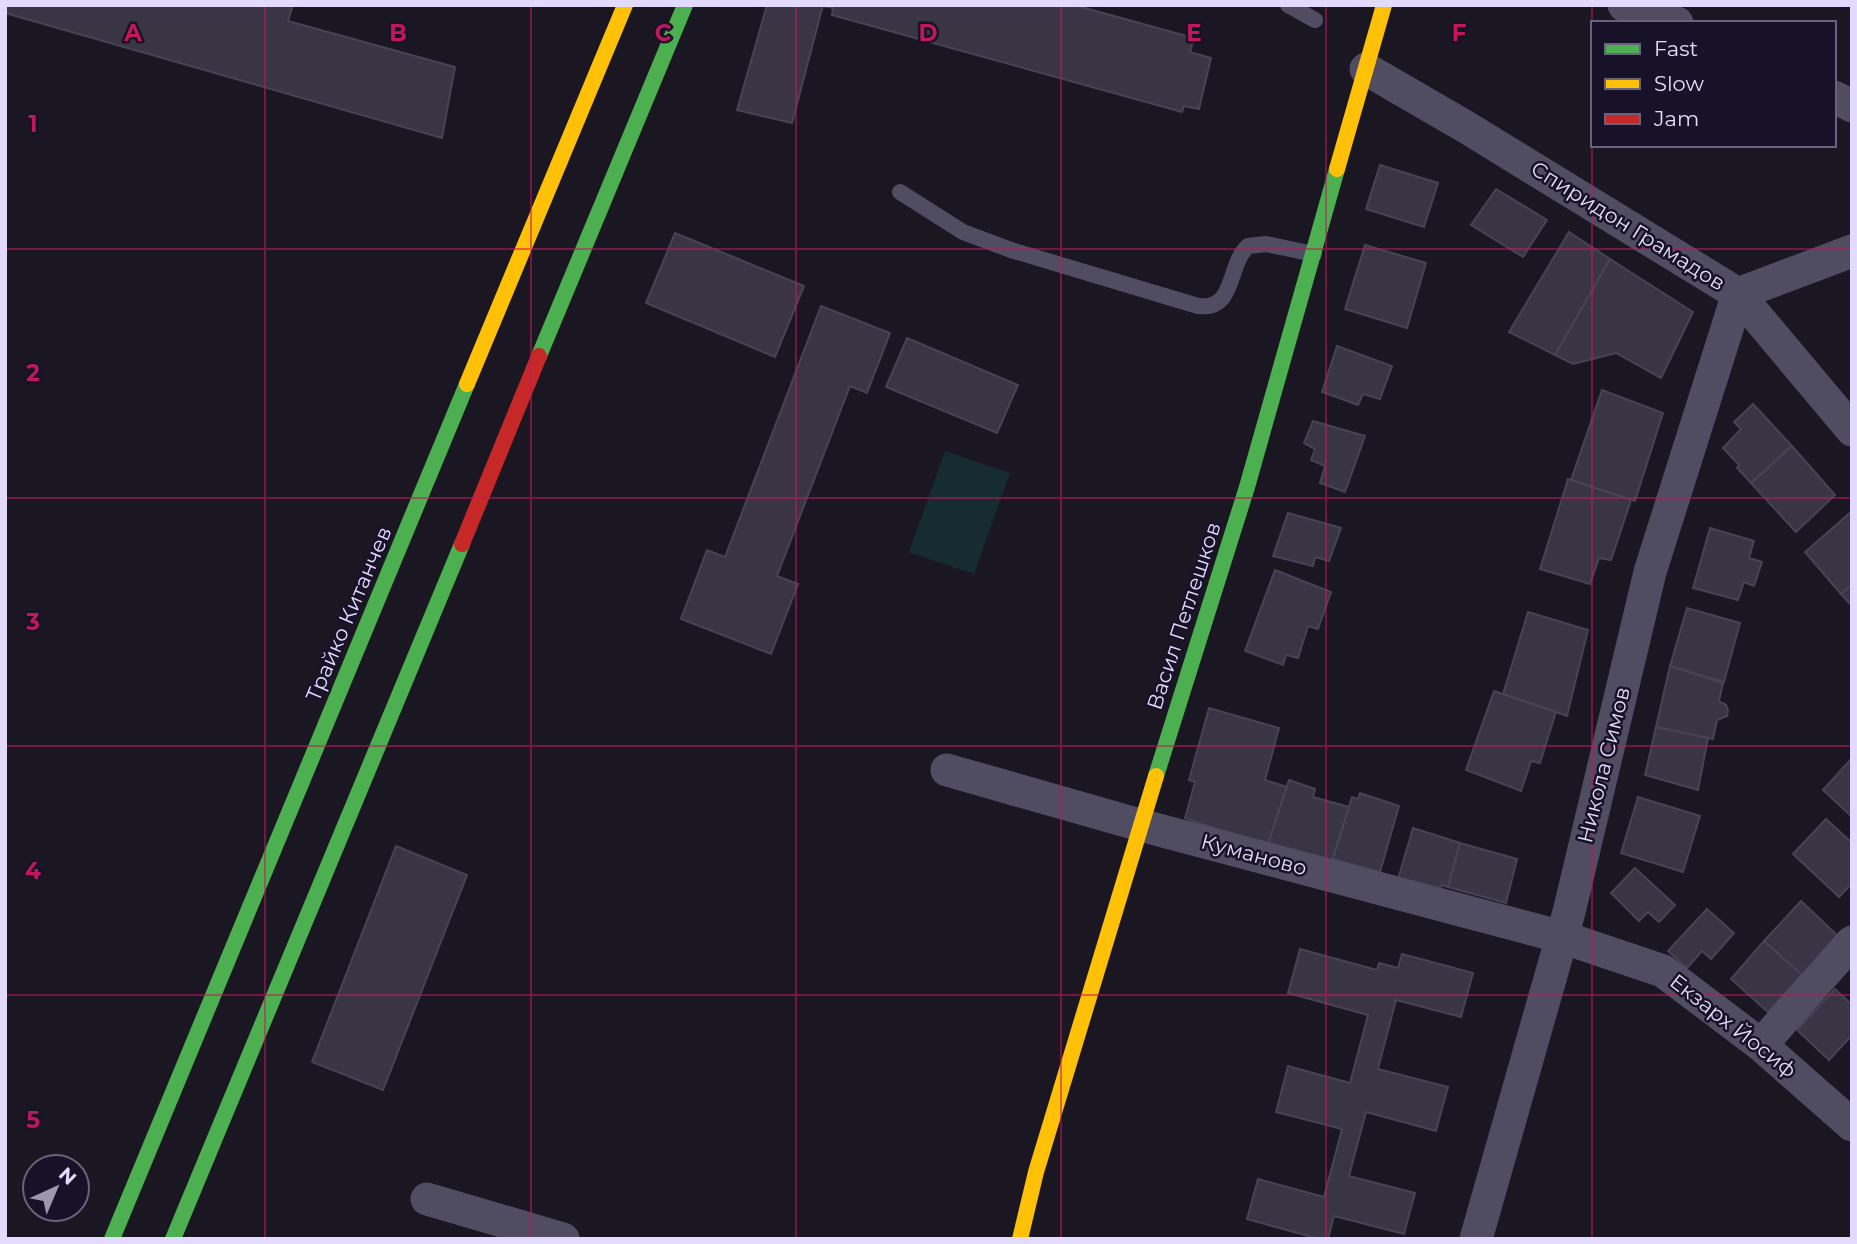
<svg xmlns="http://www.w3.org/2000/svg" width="1857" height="1244" font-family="Montserrat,sans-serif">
	<rect width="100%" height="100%" fill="#1a1723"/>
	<!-- green -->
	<polygon fill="#162c30" points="945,451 1010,473 974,574 909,552"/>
	<!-- building -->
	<g fill="#3a3544" stroke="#484256" stroke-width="2">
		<polygon points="5,5 293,5 288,21 455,67 442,138 5,13"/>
		<polygon points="767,5 823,5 792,123 737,110"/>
		<polygon points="1074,5 1194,38 1190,52 1211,58 1199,109 1184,106 1182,112 832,15 833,8 823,6"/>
		<polygon points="1380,165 1438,183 1424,227 1366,209"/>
		<polygon points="1496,189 1547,220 1523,257 1471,225"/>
		<polygon points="1569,232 1610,259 1555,355 1509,332"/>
		<polygon points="675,233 804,286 775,357 646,303"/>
		<polygon points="1365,245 1426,263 1407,328 1345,309"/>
		<polygon points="1610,259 1693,312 1661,378 1616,353 1573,364 1555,355"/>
		<polygon points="821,306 890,333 867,393 850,386 777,576 798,584 771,654 681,619 707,550 725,557"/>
		<polygon points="907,338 1018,385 997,433 886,387"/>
		<polygon points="1337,346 1392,366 1380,399 1363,394 1358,405 1322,392"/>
		<polygon points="1602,390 1663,413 1635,501 1571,480"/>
		<polygon points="1753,404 1792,446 1751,483 1737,468 1739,465 1723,448 1741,429 1734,422"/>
		<polygon points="1313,421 1365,436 1345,492 1320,483 1325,466 1311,460 1315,449 1304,443"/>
		<polygon points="1792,446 1835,495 1796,532 1751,483"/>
		<polygon points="1568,479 1631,500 1611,560 1599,558 1590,584 1540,569"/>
		<polygon points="1851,512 1852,585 1841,594 1805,552"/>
		<polygon points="1288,513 1341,528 1329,561 1315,557 1313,566 1273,556"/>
		<polygon points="1710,528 1754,541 1749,558 1762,562 1754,586 1744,582 1738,600 1693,588"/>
		<polygon points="1275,570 1331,592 1318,629 1308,626 1298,658 1286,655 1283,665 1245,651"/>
		<polygon points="1852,585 1852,606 1841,594"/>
		<polygon points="1687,608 1740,623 1724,682 1670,666"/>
		<polygon points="1528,612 1588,630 1567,716 1503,694"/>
		<polygon points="1670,666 1723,683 1719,701 1726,705 1728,711 1727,716 1717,720 1713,739 1656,727"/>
		<polygon points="1494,691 1556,712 1540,763 1531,761 1521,791 1466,770"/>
		<polygon points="1209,708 1279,728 1265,780 1287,787 1267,847 1185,818 1195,782 1189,780"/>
		<polygon points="1656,727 1708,738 1698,790 1645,775"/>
		<polygon points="1852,758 1852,817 1823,790"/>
		<polygon points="1289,780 1315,789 1313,797 1349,807 1330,867 1267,847"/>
		<polygon points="1360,793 1399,806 1380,872 1333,859 1352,797 1358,799"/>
		<polygon points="1638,797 1700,816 1683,872 1621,853"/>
		<polygon points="1826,819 1852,843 1852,883 1839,897 1793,854"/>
		<polygon points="1413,828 1460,843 1448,887 1441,885 1438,893 1398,879"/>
		<polygon points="1460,843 1517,859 1506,903 1448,887"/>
		<polygon points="396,846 467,875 383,1090 312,1062"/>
		<polygon points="1635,868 1675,905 1659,922 1648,912 1639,921 1611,893"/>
		<polygon points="1801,901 1838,936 1802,975 1764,941"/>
		<polygon points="1707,909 1734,933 1711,959 1702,951 1687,968 1668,951"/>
		<polygon points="1764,941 1802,975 1768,1012 1731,979"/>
		<polygon points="1300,949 1377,970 1379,963 1398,968 1402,954 1473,973 1461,1017 1396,1000 1378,1069 1448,1087 1436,1131 1366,1112 1349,1176 1415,1193 1404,1234 1334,1216 1328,1239 1319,1239 1247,1219 1258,1179 1324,1197 1342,1129 1276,1112 1288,1066 1350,1083 1368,1015 1288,993"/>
		<polygon points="1835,989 1852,1005 1852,1035 1829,1060 1797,1030"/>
	</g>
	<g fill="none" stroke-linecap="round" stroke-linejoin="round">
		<!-- lane -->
		<g stroke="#504d63" stroke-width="16">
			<polyline points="1288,5 1315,20"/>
			<path d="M 900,192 L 963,232 L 1011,250 L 1198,306 C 1236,311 1227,265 1248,246 L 1266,244 L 1314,254"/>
		</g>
		<!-- street -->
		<g stroke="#504d63" stroke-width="33">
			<polyline points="1624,5 1677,23"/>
			<polyline points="1366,69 1466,127 1738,294 1852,430"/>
			<polyline points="1834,97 1852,106"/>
			<polyline points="947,770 1140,825 1562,937 1663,971 1761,1045 1852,1125"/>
			<polyline points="1761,1045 1852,942"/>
			<polyline points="427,1199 563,1239"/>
			<polyline points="1476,1239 1569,912 1650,572 1738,294 1852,251"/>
		</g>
		<!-- fast -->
		<g stroke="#4caf50" stroke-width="16">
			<polyline points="539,356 685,5"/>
			<polyline points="1156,776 1247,487 1337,169"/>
			<polyline points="112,1239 467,384"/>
			<polyline points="173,1239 462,544"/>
		</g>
		<!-- slow -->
		<g stroke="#ffc107" stroke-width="16">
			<polyline points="1337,169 1384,5"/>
			<polyline points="467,384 625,5"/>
			<polyline points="1020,1239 1036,1172 1156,776"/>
		</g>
		<!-- jam -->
		<polyline stroke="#c62828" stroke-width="16" points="462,544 539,356"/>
	</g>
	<!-- grid -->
	<path fill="none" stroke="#c2185b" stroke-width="2" stroke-opacity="0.55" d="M 265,5 L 265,1239M 531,5 L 531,1239M 796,5 L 796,1239M 1061,5 L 1061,1239M 1326,5 L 1326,1239M 1592,5 L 1592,1239M 5,249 L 1852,249M 5,498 L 1852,498M 5,746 L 1852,746M 5,995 L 1852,995"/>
	<g text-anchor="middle" stroke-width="5" stroke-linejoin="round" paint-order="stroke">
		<!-- street labels -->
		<g font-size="21" fill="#e3dbfd" stroke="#181228">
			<text transform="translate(1628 226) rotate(32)" y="7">Спиридон Грамадов</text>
			<text transform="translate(349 614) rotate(-67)" y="7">Трайко Китанчев</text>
			<text transform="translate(1184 616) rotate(-72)" y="7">Васил Петлешков</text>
			<text transform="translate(1604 765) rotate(-76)" y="7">Никола Симов</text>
			<text transform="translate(1254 855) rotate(15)" y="7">Куманово</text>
			<text transform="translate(1733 1026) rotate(38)" y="7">Екзарх Йосиф</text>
		</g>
	</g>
	<g font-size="23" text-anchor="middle" font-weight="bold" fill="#c2185b" stroke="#181228" stroke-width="5" stroke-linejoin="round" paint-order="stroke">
		<text x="133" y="41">A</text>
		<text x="398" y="41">B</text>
		<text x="663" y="41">C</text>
		<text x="928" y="41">D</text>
		<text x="1194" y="41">E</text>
		<text x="1459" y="41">F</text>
		<text x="33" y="132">1</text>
		<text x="33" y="381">2</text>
		<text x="33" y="630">3</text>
		<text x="33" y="879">4</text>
		<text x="33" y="1128">5</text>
	</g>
	<!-- border -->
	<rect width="1857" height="1244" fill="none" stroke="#e3dbfd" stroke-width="14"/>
	<!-- legend -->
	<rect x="1591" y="21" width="245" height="126" fill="#181228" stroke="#69627d" stroke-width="2"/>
	<rect x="1605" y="44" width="35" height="10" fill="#4caf50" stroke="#69627d" stroke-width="2"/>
	<text x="1654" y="56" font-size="21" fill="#e3dbfd">Fast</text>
	<rect x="1605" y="79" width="35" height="10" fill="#ffc107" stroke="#69627d" stroke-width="2"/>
	<text x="1654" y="91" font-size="21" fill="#e3dbfd">Slow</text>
	<rect x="1605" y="114" width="35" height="10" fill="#c62828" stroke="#69627d" stroke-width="2"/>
	<text x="1654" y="126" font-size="21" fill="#e3dbfd">Jam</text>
	<!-- north arrow -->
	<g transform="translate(56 1188) rotate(44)"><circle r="33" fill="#181228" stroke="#69627d" stroke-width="2"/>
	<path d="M0-5L12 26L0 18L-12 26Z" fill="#9d96b1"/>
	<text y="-10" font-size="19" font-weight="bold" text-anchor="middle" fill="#e3dbfd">N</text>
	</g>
</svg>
